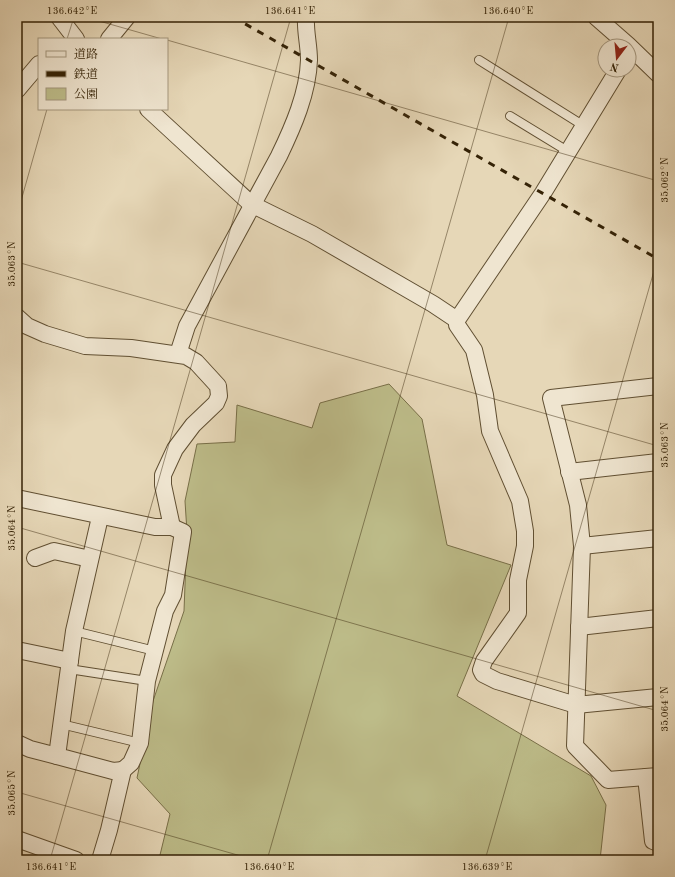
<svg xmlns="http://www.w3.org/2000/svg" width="675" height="877" font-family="'Old Standard TT','Noto Serif JP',serif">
	<rect width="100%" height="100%" fill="#e6d7b7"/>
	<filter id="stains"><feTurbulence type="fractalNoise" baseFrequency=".005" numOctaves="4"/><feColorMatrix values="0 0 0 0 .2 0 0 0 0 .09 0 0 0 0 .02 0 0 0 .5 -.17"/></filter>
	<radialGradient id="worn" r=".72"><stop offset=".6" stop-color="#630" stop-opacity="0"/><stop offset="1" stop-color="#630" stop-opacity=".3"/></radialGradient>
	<!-- green -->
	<polygon fill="#bdbc89" stroke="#786f48" points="389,384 422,419 447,545 511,565 457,696 591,776 606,805 600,860 157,860 160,855 170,814 137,778 153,701 184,611 187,532 185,501 197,444 235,442 237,405 312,428 320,403"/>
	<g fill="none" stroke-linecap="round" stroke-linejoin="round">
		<defs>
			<g id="lane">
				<polyline points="479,60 584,126"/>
				<polyline points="510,116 569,152"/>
				<polyline points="74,631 155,651"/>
				<polyline points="69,669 147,681"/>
				<polyline points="61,724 140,743"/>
			</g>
			<g id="street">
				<polyline points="59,17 76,39"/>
				<polyline points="596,17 628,45 658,74"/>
				<polyline points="109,39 127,17"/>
				<polyline points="618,70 543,193 457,320 457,325 474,350 485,395 490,431 520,501 525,531 525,546 518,580 518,613 484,661 481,670 483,674 497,681 576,705 658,697"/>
				<polyline points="17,90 39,64"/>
				<polyline points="148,109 251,204 312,234 433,304 457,320"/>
				<polyline points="17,317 27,326 45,334 85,346 131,348 186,356 196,362 218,386 219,396 216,403 193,425 175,449 163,475 163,485 172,527 155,527 17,498"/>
				<path d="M 178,354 L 187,326 L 279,156 C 293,127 308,93 309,60 C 309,45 305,31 306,17"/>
				<polyline points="658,386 551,398 578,505 582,546 575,746 608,780 658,776"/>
				<polyline points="569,472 658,462"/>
				<polyline points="100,517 74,631 57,756 113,771 123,770 109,830 100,860"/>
				<polyline points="582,546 658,538"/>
				<polyline points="35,558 54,551 90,559"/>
				<polyline points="579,627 658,618"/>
				<polyline points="17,650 70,661"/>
				<polyline points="17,743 30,749 57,756"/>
				<polyline points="123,770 131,763 140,743 147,681 165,611 173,595 183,532 172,527"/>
				<polyline points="646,777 653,841 658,843"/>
				<polyline points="17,839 76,860"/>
			</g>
		</defs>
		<!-- lane casing -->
		<use href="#lane" stroke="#604f32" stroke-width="10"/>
		<!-- street casing -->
		<use href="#street" stroke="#604f32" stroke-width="18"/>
		<!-- lane -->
		<use href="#lane" stroke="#efe5d0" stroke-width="8"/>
		<!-- street -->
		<use href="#street" stroke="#efe5d0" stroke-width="16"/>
		<!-- rail -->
		<polyline stroke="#342206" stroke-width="3" stroke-dasharray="7 7" stroke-linecap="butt" points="233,17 658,259"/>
	</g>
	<!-- ticks -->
	<path fill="none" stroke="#342206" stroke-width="1" stroke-opacity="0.45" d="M 85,17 L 162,39M 67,39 L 74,17M 167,40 L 658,181M 17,215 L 47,109M 17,262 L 658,446M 17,527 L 658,711M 17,792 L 255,860M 50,860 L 291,17M 267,860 L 509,17M 485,860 L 658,257"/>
	<!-- margin -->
	<rect width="675" height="877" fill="none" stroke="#e6d7b7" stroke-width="44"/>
	<!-- legend -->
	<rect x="38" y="38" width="130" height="72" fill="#efe5d0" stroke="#a4977f"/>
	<rect x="46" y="51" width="20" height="6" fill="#efe5d0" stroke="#a4977f"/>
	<text x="74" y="58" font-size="12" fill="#342206">道路</text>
	<rect x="46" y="71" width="20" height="6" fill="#342206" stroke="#a4977f"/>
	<text x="74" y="78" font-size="12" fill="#342206">鉄道</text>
	<rect x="46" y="88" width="20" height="12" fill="#bdbc89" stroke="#a4977f"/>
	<text x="74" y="98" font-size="12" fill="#342206">公園</text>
	<!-- north arrow -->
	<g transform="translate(617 58) rotate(196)"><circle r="19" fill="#efe5d0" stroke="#a4977f"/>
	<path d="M0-3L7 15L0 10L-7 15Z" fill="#8f2418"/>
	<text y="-6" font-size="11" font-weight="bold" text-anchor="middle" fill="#342206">N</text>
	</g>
	<rect x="22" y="22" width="631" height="833" fill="none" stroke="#342206" stroke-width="1.5"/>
	<g font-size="10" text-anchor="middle" fill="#342206">
		<text x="72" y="14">136.642°E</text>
		<text x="290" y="14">136.641°E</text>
		<text x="508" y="14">136.640°E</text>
		<text transform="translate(664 180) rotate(-90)" y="4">35.062°N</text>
		<text transform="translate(11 264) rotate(-90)" y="4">35.063°N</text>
		<text transform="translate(664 445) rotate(-90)" y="4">35.063°N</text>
		<text transform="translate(11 528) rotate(-90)" y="4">35.064°N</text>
		<text transform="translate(664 709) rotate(-90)" y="4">35.064°N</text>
		<text transform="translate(11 793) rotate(-90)" y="4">35.065°N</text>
		<text x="51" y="870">136.641°E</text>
		<text x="269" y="870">136.640°E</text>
		<text x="487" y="870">136.639°E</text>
	</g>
	<rect width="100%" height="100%" filter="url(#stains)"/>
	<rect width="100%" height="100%" fill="url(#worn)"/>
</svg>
